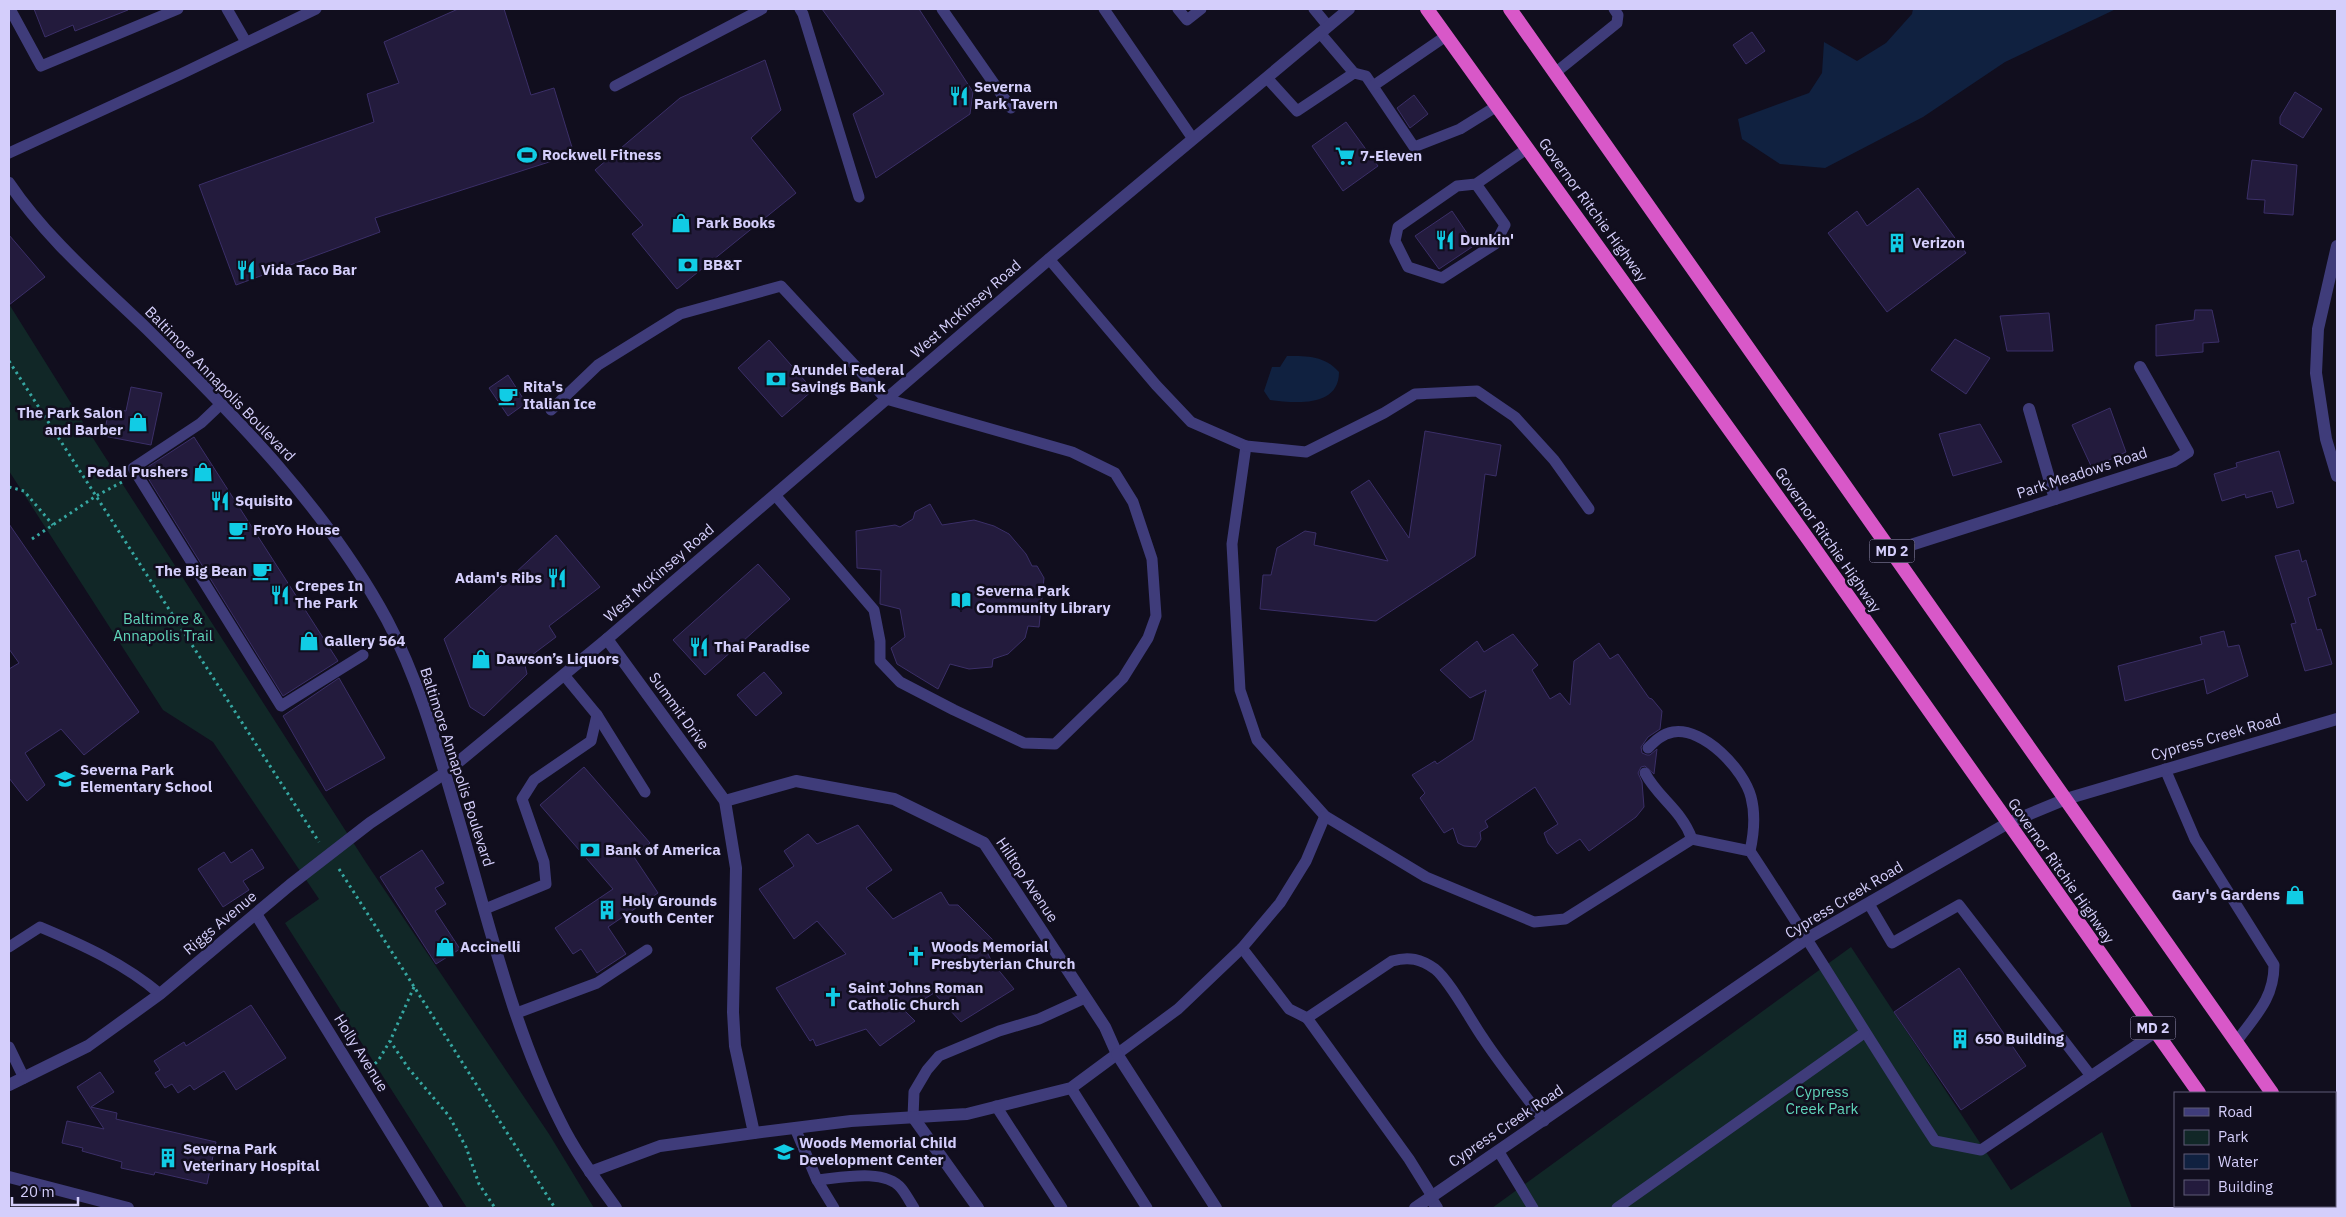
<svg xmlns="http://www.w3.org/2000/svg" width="2346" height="1217" font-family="'IBM Plex Sans',sans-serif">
	<rect width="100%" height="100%" fill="#110e1e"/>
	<!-- green -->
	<g fill="#112727">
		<polygon points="9,304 89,432 367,864 549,1134 594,1208 467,1208 285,923 319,899 213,742 163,710 9,471"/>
		<polygon points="1851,947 2011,1190 2102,1132 2132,1208 1492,1208"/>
	</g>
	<!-- water -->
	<g fill="#102140">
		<polygon points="1913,9 2116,9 2005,62 1923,117 1825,168 1780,164 1742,139 1738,119 1809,93 1822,73 1824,42 1857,61 1886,43 1912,14"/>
		<path d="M 1287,356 C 1308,356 1325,356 1339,372 C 1339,408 1295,403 1270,400 L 1264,391 L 1272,367 L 1280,367 Z"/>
	</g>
	<!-- building -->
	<g fill="#231b3d" stroke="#3b2f68">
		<polygon points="34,9 127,9 128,10 75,31 73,25 45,37"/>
		<polygon points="458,9 504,9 531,95 554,88 574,154 375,218 380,232 236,285 199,185 374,122 367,94 399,83 384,42"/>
		<polygon points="822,9 919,9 973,92 970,114 876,178 853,114 884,94"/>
		<polygon points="1752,32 1765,51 1746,64 1733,45"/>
		<polygon points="765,60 781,110 751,138 796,193 677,289 632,234 643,225 595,170 680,98"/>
		<polygon points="2295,92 2322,109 2303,138 2280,124 2280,117"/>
		<polygon points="1414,95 1428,114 1410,128 1397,108"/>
		<polygon points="1346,122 1378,166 1343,191 1312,146"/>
		<polygon points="2252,160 2297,165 2293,215 2264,213 2265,200 2247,199"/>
		<polygon points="1918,188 1966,253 1887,312 1828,233 1857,211 1867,226"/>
		<polygon points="1452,211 1475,245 1439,269 1415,236"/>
		<polygon points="9,235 45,277 9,305"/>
		<polygon points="2195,310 2212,310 2219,342 2203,343 2203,352 2156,356 2156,325 2194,320"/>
		<polygon points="2049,313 2053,351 2007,351 2000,316"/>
		<polygon points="1955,339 1990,358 1966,394 1931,370"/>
		<polygon points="769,340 813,390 782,417 738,368"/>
		<polygon points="508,375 526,403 508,416 489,388"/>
		<polygon points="131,387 162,393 151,445 104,436 109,408 126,411"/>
		<polygon points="2110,408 2126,452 2092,468 2072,425"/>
		<polygon points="1980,424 2002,462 1953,476 1939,434"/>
		<polygon points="1425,431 1501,445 1496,476 1485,474 1475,556 1376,621 1260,609 1263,575 1271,575 1277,548 1305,531 1316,533 1314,545 1388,561 1351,492 1369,480 1409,538"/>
		<polygon points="194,437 338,661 283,696 143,470"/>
		<polygon points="2279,451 2294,503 2277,508 2272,491 2246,498 2245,494 2222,501 2214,474 2237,467 2236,463"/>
		<polygon points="930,504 942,525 974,520 994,526 1009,534 1026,554 1032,566 1037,566 1044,578 1039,627 1028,626 1025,638 1008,654 993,659 992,667 969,669 950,664 938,689 897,664 891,648 905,637 900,609 880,604 881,570 857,568 856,531 895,525 900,527 913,519 915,512"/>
		<polygon points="9,524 139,712 84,755 61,729 25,753 45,785 27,801 9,778 9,669 19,663 9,649"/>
		<polygon points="556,535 600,587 549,626 556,637 524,661 527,674 484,716 470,707 444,639"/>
		<polygon points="2299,550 2302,562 2306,560 2316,595 2308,598 2317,630 2321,629 2332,664 2305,671 2291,624 2296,623 2275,556"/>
		<polygon points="758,564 790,599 705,675 673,640"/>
		<polygon points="2224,631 2228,647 2239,645 2248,676 2207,694 2204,679 2125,701 2118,666 2202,644 2200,637"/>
		<polygon points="1513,634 1538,665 1532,670 1550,699 1560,693 1570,705 1574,661 1599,643 1610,659 1618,654 1649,698 1652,699 1662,711 1660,729 1648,737 1641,747 1642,753 1647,755 1650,755 1657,749 1654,774 1645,766 1641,767 1638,773 1642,782 1644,807 1636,817 1589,851 1580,839 1557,854 1548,843 1544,833 1558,824 1535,787 1485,821 1488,827 1480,832 1481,839 1476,847 1464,846 1458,843 1453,828 1444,833 1420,798 1425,793 1412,775 1435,761 1437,764 1473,740 1486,690 1470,698 1440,670 1477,641 1484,652"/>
		<polygon points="764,672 782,693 756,716 737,695"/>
		<polygon points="339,678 385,758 326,791 283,716"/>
		<polygon points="584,767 650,843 634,857 658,893 608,927 626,954 597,973 581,949 573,954 555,928 613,889 540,805"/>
		<polygon points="858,825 892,870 866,888 893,919 941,892 949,905 958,905 993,940 986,950 992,962 1014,989 961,1022 934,993 905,1011 915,1021 880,1046 866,1029 816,1046 813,1039 810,1041 776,988 846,954 817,921 794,939 759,889 794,866 784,851 808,834 817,844"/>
		<polygon points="252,849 264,868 243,881 249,890 223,907 198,869 224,852 231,863"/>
		<polygon points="422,850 444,883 435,888 446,904 435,911 460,949 436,964 380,877"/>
		<polygon points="1959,968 2026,1066 1961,1110 1894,1012"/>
		<polygon points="251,1005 286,1058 236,1090 224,1071 194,1090 190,1085 178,1093 172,1084 165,1088 155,1073 160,1070 154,1061 184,1042 186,1046"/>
		<polygon points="100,1072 114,1092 91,1107 117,1113 116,1119 216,1142 207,1184 155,1172 154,1175 121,1168 122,1162 82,1151 83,1148 62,1143 67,1121 104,1129 77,1087"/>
	</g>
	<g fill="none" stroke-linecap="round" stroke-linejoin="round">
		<!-- path -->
		<g stroke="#36a7a2" stroke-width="3" stroke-dasharray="2.5 4" stroke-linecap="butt">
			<polyline points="9,361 319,842"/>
			<polyline points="9,487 24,491 53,525"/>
			<polyline points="32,539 96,496 122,482"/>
			<polyline points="339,869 555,1208"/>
			<polyline points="414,987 390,1041 409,1069 449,1116 466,1147 479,1184 495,1208"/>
			<polyline points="370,1068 378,1061 390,1041"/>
		</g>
		<!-- service -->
		<g stroke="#3f3c7a" stroke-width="11">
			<polyline points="10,9 41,66 178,9"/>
			<polyline points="227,9 246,42"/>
			<polyline points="800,9 803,14 859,197"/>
			<polyline points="942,9 1011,108"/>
			<polyline points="1104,9 1193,139"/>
			<polyline points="1178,9 1187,20 1201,9"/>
			<polyline points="1314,9 1328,26"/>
			<polyline points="1320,33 1354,73"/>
			<polyline points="1555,73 1617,23 1618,15 1614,9"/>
			<polyline points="1267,78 1297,111 1354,73 1366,76 1414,147 1460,129 1497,106"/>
			<polyline points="615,86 762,9"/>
			<polyline points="1373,86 1446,36"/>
			<polyline points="9,153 181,74 316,9"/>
			<polyline points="1476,184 1505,225 1495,244 1442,278 1408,267 1395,241 1398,227 1457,186 1476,184 1528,148"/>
			<path d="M 1049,259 L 1156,385 L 1191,422 L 1246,446 L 1232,544 L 1240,690 L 1257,740 L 1325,816 L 1426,877 L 1534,922 L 1565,919 L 1692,839 L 1750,851 C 1813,946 1872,1045 1935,1141 L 1981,1150 L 2156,1032"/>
			<polyline points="221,404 201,423 133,468 281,706 363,655"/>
			<polyline points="551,410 598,365 680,314 781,286 886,399 1072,452 1115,473 1133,502 1152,559 1156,616 1148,638 1123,678 1055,744 1024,743 954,710 900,682 880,661 880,641 874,610 775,495"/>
			<polyline points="1246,446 1306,452 1384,413 1415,394 1477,391 1515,417 1554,460 1589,509"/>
			<polyline points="597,715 645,792"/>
			<path d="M 1648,748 C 1655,741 1662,734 1673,732 C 1704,727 1744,770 1751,797 C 1756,816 1754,833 1750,851"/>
			<path d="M 2165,769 L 2195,839 L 2274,965 C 2274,999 2255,1016 2236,1042"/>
			<path d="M 1645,773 C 1658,798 1681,809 1692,839"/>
			<polyline points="1869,904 1892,943 1959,905 2091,1076"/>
			<polyline points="485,909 546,884 544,862 522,799 534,780 591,741 597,715 564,675"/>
			<path d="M 9,947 L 40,927 C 83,945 125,964 160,994"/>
			<polyline points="1242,948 1289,1009 1307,1018"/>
			<polyline points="517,1013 597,983 647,950"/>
			<polyline points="9,1047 24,1078"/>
			<polyline points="1117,1054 1178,1009 1242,948 1280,903 1306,861 1325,816"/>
			<polyline points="1071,1088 1147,1208"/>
			<polyline points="996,1106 1062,1208"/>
			<polyline points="913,1117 914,1092 927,1070 939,1056 999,1031 1039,1019 1085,998"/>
			<polyline points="795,1128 817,1180 834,1208"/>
			<polyline points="1499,1152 1533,1208"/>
			<path d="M 817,1180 C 840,1178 884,1168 901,1188 C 906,1194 910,1202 914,1208"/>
			<path d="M 1432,1196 L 1409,1159 L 1307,1018 L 1392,961 C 1409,956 1421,959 1435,969 C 1450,981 1471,1021 1483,1038 C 1502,1067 1524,1093 1544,1121"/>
			<polyline points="1617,1208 1864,1033"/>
		</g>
		<!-- minor -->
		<g stroke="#3f3c7a" stroke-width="12">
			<polyline points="2337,246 2318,329 2316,373 2326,439 2337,476"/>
			<polyline points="2029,409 2055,499"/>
			<polyline points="1892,551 2174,461 2188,452 2140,367"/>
			<polyline points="725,801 796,781 894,799 984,843 1105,1027 1117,1054 1071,1088 967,1114 851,1121 754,1133"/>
			<polyline points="256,914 437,1208"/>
			<polyline points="1117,1054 1216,1208"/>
			<polyline points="913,1117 978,1208"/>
			<polyline points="590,1172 660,1146 754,1133 735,1046 733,1012 736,868 725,801 607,639"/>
			<polyline points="1430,1197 1437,1208"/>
			<polyline points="1415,1208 1808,938 2008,823 2066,799 2337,719"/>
		</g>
		<!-- tertiary -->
		<g stroke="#3f3c7a" stroke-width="12">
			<path d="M 9,183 C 46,238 99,283 147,329 C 236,417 327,509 387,620 C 420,682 439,753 459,821 C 488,919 513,1029 560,1121 C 575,1152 596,1180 616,1208"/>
			<polyline points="9,1085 88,1046 160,994 290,885 370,823 445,773 607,639 1054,255 1349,9"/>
			<polyline points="9,1177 128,1208"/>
		</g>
		<!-- trunk -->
		<g stroke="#d858c8" stroke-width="14">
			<polyline points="1427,9 1808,539 2199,1093"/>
			<polyline points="1510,9 2272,1093"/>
			<polyline points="2335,1183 2337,1187"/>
			<polyline points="2279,1206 2281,1208"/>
		</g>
	</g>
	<!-- icons -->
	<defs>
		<symbol id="restaurant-bare" viewBox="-9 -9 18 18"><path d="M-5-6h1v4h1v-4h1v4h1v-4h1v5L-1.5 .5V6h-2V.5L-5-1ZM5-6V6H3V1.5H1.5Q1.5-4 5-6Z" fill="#11cce5" stroke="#110e1e" stroke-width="2.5" paint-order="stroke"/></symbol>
		<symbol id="stadium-bare" viewBox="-9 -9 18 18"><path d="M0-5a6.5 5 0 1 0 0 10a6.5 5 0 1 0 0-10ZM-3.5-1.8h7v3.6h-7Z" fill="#11cce5" stroke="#110e1e" stroke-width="2.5" paint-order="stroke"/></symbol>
		<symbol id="supermarket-bare" viewBox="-9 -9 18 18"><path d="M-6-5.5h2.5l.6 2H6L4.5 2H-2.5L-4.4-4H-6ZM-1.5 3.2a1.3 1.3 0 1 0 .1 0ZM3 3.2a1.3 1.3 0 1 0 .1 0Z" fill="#11cce5" stroke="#110e1e" stroke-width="2.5" paint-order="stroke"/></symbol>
		<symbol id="shop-bare" viewBox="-9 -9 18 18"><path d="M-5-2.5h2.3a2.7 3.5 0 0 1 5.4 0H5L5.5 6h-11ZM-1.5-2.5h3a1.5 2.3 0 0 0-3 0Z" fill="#11cce5" stroke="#110e1e" stroke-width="2.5" paint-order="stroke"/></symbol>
		<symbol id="building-bare" viewBox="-9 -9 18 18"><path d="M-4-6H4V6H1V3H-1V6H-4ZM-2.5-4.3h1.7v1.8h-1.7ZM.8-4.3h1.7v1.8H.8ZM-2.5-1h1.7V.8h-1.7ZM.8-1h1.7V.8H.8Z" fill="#11cce5" stroke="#110e1e" stroke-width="2.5" paint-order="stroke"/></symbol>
		<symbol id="bank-bare" viewBox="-9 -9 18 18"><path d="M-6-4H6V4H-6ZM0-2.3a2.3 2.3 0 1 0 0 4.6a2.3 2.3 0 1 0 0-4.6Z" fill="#11cce5" stroke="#110e1e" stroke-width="2.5" paint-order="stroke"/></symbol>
		<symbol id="cafe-bare" viewBox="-9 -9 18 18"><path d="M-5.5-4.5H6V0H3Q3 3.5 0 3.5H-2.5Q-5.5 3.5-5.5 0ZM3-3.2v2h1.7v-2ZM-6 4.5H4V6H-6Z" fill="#11cce5" stroke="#110e1e" stroke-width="2.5" paint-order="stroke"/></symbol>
		<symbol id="library-bare" viewBox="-9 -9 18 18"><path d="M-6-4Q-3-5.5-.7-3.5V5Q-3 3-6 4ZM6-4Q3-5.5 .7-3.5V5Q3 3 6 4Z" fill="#11cce5" stroke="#110e1e" stroke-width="2.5" paint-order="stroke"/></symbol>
		<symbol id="school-bare" viewBox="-9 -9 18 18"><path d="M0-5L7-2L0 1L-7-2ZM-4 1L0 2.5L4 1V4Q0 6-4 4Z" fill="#11cce5" stroke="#110e1e" stroke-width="2.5" paint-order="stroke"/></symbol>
		<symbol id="church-bare" viewBox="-9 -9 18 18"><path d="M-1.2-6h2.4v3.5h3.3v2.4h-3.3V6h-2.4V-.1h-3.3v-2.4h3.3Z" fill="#11cce5" stroke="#110e1e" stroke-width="2.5" paint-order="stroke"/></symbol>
	</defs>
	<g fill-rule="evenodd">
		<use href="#restaurant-bare" x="945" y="82" width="28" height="28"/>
		<use href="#stadium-bare" x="513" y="141" width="28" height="28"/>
		<use href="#supermarket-bare" x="1331" y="142" width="28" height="28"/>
		<use href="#shop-bare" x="667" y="209" width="28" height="28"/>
		<use href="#restaurant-bare" x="1431" y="226" width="28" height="28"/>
		<use href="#building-bare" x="1883" y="229" width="28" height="28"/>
		<use href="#bank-bare" x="674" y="251" width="28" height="28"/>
		<use href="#restaurant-bare" x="232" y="256" width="28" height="28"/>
		<use href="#bank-bare" x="762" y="365" width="28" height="28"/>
		<use href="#cafe-bare" x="494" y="382" width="28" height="28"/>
		<use href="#shop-bare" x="124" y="408" width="28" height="28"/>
		<use href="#shop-bare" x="189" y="458" width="28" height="28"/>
		<use href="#restaurant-bare" x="206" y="487" width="28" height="28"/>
		<use href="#cafe-bare" x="224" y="516" width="28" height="28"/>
		<use href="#cafe-bare" x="248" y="557" width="28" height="28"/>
		<use href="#restaurant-bare" x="543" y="564" width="28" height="28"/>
		<use href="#restaurant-bare" x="266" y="581" width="28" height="28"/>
		<use href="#library-bare" x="947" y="586" width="28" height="28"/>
		<use href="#shop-bare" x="295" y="627" width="28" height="28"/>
		<use href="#restaurant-bare" x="685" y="633" width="28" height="28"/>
		<use href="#shop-bare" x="467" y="645" width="28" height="28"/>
		<use href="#school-bare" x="51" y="765" width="28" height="28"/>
		<use href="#bank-bare" x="576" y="836" width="28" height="28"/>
		<use href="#shop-bare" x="2281" y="881" width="28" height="28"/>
		<use href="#building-bare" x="593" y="896" width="28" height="28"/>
		<use href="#shop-bare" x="431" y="933" width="28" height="28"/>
		<use href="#church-bare" x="902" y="942" width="28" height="28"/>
		<use href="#church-bare" x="819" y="983" width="28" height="28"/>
		<use href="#building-bare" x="1946" y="1025" width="28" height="28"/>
		<use href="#school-bare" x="770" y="1138" width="28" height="28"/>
		<use href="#building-bare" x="154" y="1144" width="28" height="28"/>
	</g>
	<g text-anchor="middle" stroke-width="5" stroke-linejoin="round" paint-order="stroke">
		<!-- shield labels -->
		<g fill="#110e1e" stroke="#9a94b9" stroke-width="1">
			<rect x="1869.5" y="539.5" width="45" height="23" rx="4"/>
			<rect x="2130.5" y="1016.5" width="45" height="23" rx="4"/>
		</g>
		<g font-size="14" font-weight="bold" fill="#d4cefb">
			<text x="1892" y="556">MD 2</text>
			<text x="2153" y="1033">MD 2</text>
		</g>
		<!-- poi labels -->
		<g font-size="15" font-weight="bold" fill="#d4cefb" stroke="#110e1e" text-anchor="start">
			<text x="974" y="92">Severna<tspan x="974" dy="17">Park Tavern</tspan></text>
			<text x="542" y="160">Rockwell Fitness</text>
			<text x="1360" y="161">7-Eleven</text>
			<text x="696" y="228">Park Books</text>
			<text x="1460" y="245">Dunkin'</text>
			<text x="1912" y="248">Verizon</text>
			<text x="703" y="270">BB&amp;T</text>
			<text x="261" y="275">Vida Taco Bar</text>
			<text x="791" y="375">Arundel Federal<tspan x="791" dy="17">Savings Bank</tspan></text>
			<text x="523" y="392">Rita's<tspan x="523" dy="17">Italian Ice</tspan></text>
			<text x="123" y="418" text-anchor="end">The Park Salon<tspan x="123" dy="17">and Barber</tspan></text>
			<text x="188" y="477" text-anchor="end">Pedal Pushers</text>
			<text x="235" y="506">Squisito</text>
			<text x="253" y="535">FroYo House</text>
			<text x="247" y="576" text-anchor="end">The Big Bean</text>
			<text x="542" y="583" text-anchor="end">Adam's Ribs</text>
			<text x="295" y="591">Crepes In<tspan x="295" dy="17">The Park</tspan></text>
			<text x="976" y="596">Severna Park<tspan x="976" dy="17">Community Library</tspan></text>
			<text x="324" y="646">Gallery 564</text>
			<text x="714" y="652">Thai Paradise</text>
			<text x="496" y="664">Dawson’s Liquors</text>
			<text x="80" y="775">Severna Park<tspan x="80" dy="17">Elementary School</tspan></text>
			<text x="605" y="855">Bank of America</text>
			<text x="2280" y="900" text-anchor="end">Gary's Gardens</text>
			<text x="622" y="906">Holy Grounds<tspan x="622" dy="17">Youth Center</tspan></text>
			<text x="460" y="952">Accinelli</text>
			<text x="931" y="952">Woods Memorial<tspan x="931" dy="17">Presbyterian Church</tspan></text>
			<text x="848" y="993">Saint Johns Roman<tspan x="848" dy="17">Catholic Church</tspan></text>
			<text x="1975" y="1044">650 Building</text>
			<text x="799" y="1148">Woods Memorial Child<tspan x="799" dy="17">Development Center</tspan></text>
			<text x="183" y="1154">Severna Park<tspan x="183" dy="17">Veterinary Hospital</tspan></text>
		</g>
		<!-- street labels -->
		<g font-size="15" fill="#d4cefb" stroke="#110e1e">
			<text transform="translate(1593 210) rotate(54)" y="5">Governor Ritchie Highway</text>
			<text transform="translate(966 309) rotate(-41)" y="5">West McKinsey Road</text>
			<text transform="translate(220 384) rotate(46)" y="5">Baltimore Annapolis Boulevard</text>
			<text transform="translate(2082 473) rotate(-18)" y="5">Park Meadows Road</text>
			<text transform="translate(1828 540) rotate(55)" y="5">Governor Ritchie Highway</text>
			<text transform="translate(659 573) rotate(-41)" y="5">West McKinsey Road</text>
			<text transform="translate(679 711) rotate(54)" y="5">Summit Drive</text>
			<text transform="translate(2216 737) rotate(-16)" y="5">Cypress Creek Road</text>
			<text transform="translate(457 767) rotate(72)" y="5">Baltimore Annapolis Boulevard</text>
			<text transform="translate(2061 871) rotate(55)" y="5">Governor Ritchie Highway</text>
			<text transform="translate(1027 880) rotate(56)" y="5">Hilltop Avenue</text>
			<text transform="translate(1844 900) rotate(-31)" y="5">Cypress Creek Road</text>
			<text transform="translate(220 923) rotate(-40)" y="5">Riggs Avenue</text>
			<text transform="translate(361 1053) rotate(58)" y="5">Holly Avenue</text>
			<text transform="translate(1506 1126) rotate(-34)" y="5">Cypress Creek Road</text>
		</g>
		<!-- park labels -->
		<g font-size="15" fill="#60d5ba" stroke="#110e1e">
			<text x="163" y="624">Baltimore &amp;<tspan x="163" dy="17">Annapolis Trail</tspan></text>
			<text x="1822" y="1097">Cypress<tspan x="1822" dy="17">Creek Park</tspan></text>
		</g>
	</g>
	<!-- border -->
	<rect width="2346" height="1217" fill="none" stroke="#d4cefb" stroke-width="20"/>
	<!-- legend -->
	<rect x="2174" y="1092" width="162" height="115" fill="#110e1e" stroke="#5f5b76"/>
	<rect x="2184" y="1108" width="25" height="8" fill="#3f3c7a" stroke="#5f5b76"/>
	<text x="2218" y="1117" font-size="15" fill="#d4cefb">Road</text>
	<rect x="2184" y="1130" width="25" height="15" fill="#112727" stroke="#5f5b76"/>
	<text x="2218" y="1142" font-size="15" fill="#d4cefb">Park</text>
	<rect x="2184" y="1154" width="25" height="15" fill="#102140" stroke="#5f5b76"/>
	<text x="2218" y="1167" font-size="15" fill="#d4cefb">Water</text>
	<rect x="2184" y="1180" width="25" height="15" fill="#231b3d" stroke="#5f5b76"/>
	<text x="2218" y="1192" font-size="15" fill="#d4cefb">Building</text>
	<!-- scale -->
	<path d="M12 1197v8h66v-8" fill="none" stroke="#d4cefb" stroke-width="2.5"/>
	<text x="20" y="1197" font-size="15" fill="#d4cefb" stroke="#110e1e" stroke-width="4" paint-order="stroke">20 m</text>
</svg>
